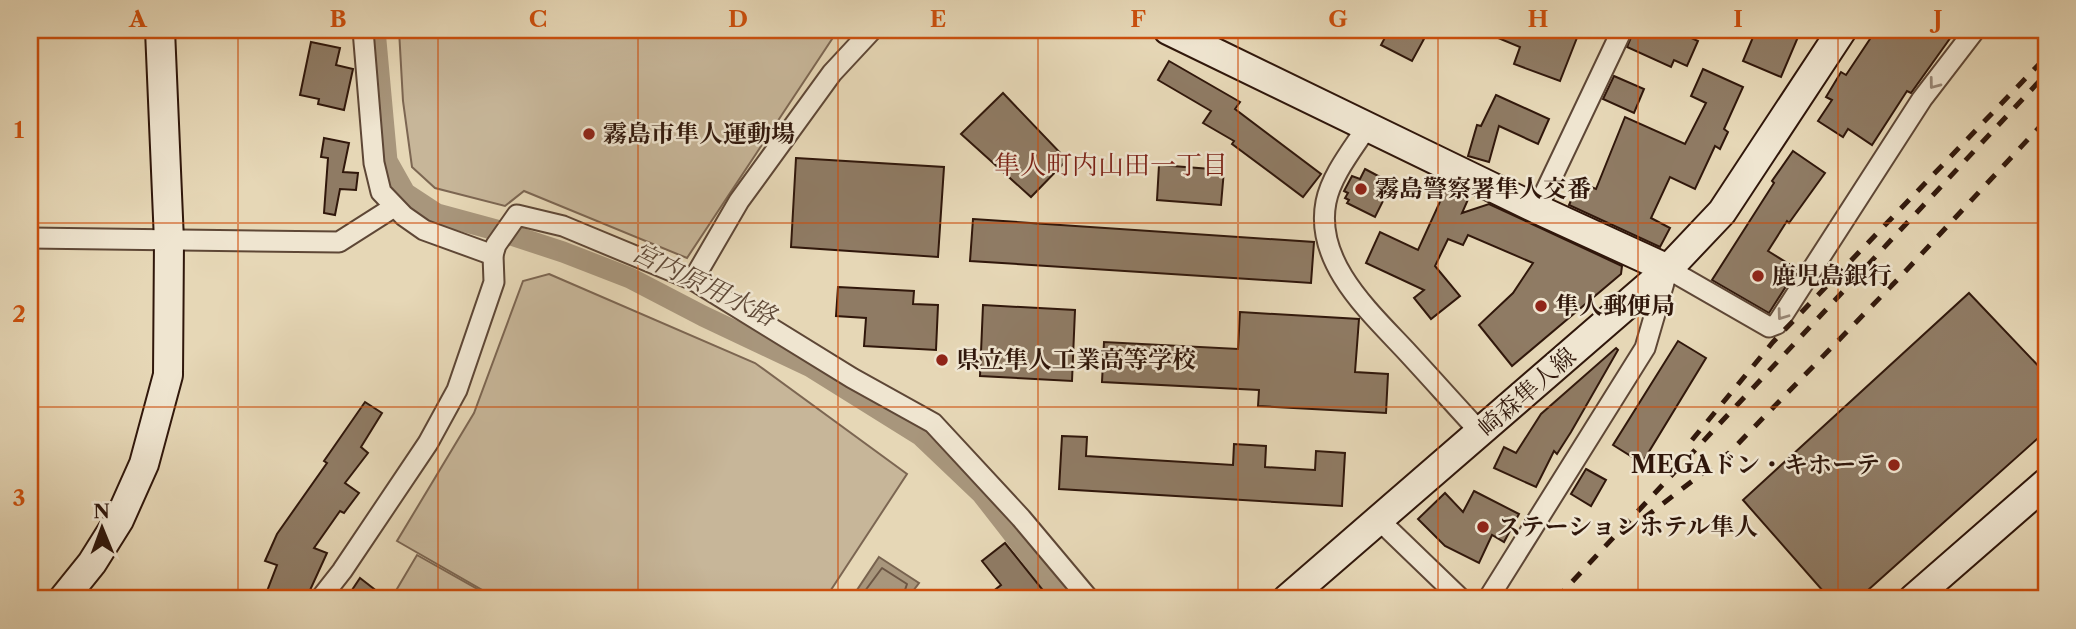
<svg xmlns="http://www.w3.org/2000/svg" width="2076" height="629" font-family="'Libre Caslon Text','Noto Serif JP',serif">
	<rect width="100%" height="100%" fill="#e6d7b6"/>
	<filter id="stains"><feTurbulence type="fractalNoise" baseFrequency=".00286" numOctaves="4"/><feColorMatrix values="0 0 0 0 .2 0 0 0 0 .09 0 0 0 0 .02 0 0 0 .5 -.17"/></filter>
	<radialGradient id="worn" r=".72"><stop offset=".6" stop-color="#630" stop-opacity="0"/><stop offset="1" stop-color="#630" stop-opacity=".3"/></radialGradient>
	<!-- green -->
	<g fill="#c7b699" stroke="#7c6652" stroke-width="2">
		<polygon points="399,30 838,30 687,258 524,191 505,206 435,188 412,167 403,101"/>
		<polygon points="549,274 755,363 907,474 825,599 498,599 397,541 474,413 523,281"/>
		<polygon points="417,555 495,599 391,599"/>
	</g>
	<!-- water -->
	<polygon fill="#a8967c" stroke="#78634f" stroke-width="2" points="879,557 919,583 907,599 851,599"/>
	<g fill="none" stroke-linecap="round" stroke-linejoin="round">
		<!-- shore -->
		<polyline stroke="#6c5644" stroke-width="2" points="859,599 882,568 907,584 902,599"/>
		<!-- canal -->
		<polyline stroke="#a8967c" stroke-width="21" points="375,30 387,161 405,193 437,214 496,230 563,252 630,278 703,316 811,367 920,435 982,494 1064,599"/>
	</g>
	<!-- building -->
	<g fill="#8f7b64" stroke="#30170b" stroke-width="2">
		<polygon points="1389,30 1406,30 1424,39 1412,61 1381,45"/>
		<polygon points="1479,30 1580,30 1560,81 1514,64 1520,47"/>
		<polygon points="1634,30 1674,30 1698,41 1687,66 1674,60 1671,67 1627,47"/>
		<polygon points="1756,30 1801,30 1781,77 1743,61"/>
		<polygon points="1876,30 1956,30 1911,93 1907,91 1872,145 1848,129 1843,137 1818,121 1832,100 1826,97 1841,72 1846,75"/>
		<polygon points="311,42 340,48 336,65 353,69 344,110 318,104 319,99 300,95"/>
		<polygon points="1169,61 1240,102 1235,109 1321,174 1303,197 1232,144 1234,141 1203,123 1211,111 1158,80"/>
		<polygon points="1703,69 1743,87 1724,129 1728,132 1720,149 1715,146 1695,189 1670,177 1651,218 1670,228 1660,247 1569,205 1579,182 1596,189 1625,117 1685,144 1706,103 1691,96"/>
		<polygon points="1614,76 1644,89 1634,113 1603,99"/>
		<polygon points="1003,93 1067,160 1031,197 961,134"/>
		<polygon points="1496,95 1549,119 1538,144 1499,126 1489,162 1468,156 1477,125 1481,126"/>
		<polygon points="324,138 349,143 343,172 358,173 356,190 340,189 335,215 324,213 328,158 321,157"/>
		<polygon points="1793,151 1825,173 1789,223 1787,221 1768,251 1797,269 1769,313 1712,280 1774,183 1772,181"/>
		<polygon points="796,158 944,167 938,257 791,247"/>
		<polygon points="1159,165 1224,170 1221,205 1157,200"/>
		<polygon points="1365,169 1382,178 1378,185 1388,191 1375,217 1347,203 1349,200 1345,198 1348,193 1344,191 1352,176 1360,179"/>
		<polygon points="1448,184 1470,195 1462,213 1489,204 1622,266 1621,274 1512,366 1479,325 1513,293 1533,263 1468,235 1463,245 1448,239 1435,266 1460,296 1431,319 1414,298 1424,290 1366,263 1380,232 1418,250"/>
		<polygon points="973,219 1314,242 1311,283 970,261"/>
		<polygon points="838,287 914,291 913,304 938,305 936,350 864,346 866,318 836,316"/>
		<polygon points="1969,293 2046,374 2046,431 1858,599 1830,599 1743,500"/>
		<polygon points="983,305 1075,310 1072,381 980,376"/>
		<polygon points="1240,312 1359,319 1355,372 1388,374 1386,413 1258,406 1259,390 1102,382 1104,342 1238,349"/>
		<polygon points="1678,341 1706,358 1642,463 1613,445"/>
		<polygon points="1616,348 1618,350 1571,432 1557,454 1554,451 1536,487 1494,468 1504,447 1516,453 1541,414"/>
		<polygon points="365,402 382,413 361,447 368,453 345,483 359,493 344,513 340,511 314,548 327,553 306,599 264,599 277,565 265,561 277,534 327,463 324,461"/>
		<polygon points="1062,436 1087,437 1086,456 1233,465 1234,444 1266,446 1265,467 1315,470 1316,451 1345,453 1342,506 1059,489"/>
		<polygon points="1586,469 1606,480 1591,506 1571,494"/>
		<polygon points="1474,491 1519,514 1504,542 1492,535 1479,563 1445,546 1418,519 1445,493 1463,512"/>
		<polygon points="1005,543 1050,599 983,599 1001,585 982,561"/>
		<polygon points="360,578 387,599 346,599"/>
	</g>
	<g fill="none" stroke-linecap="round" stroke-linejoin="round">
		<defs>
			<g id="street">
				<polyline points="363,30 374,163 381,192 404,216 424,230 493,255"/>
				<path d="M 1367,127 C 1352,150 1331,176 1326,202 C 1314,263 1371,313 1408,353 C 1432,379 1456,406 1481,433"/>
				<polyline points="1537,209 1622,30"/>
				<polyline points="30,238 339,242 394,207"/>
				<polyline points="693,280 739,201 832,73 872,30"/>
				<polyline points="1379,520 1461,599"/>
				<polyline points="320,599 342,571 428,443 457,390 494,282 493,255 496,245 517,215 563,226 693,280 852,378 933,423 1021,518 1089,599"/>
				<polyline points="1488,599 1645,348 1668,269 1769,327 1777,324 1922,99 1975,30"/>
			</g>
			<g id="secondary">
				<polyline points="1168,30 1537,209 1668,269"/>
				<polyline points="63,599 92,563 119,520 144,464 168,375 169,241 160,30"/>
				<polyline points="1287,599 1668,269 1722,212 1842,30"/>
				<polyline points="1913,599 2046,483"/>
			</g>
		</defs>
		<!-- street casing -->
		<use href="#street" stroke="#5e4736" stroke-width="23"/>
		<!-- secondary casing -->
		<use href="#secondary" stroke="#30170b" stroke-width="32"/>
		<!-- street -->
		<use href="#street" stroke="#efe5d0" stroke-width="19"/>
		<!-- secondary -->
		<use href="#secondary" stroke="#efe5d0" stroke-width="28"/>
		<!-- rail -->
		<g stroke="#30170b" stroke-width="5" stroke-dasharray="12 12" stroke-linecap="butt">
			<polyline points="1692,440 1773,342 2046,57"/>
			<polyline points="1644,518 1729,453 1901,276 2046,120"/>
			<polyline points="1556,599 2046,74"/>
		</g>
	</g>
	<!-- one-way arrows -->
	<defs><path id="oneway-chevron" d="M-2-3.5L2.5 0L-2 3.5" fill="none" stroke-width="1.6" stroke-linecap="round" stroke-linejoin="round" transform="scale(1.75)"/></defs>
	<g stroke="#987">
		<use href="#oneway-chevron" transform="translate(1934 84) rotate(127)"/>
		<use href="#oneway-chevron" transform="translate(1782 315) rotate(126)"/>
	</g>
	<!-- grid -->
	<path fill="none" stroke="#cc4f0c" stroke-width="2" stroke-opacity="0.55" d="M 238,30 L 238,599M 438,30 L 438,599M 638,30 L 638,599M 838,30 L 838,599M 1038,30 L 1038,599M 1238,30 L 1238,599M 1438,30 L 1438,599M 1638,30 L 1638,599M 1838,30 L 1838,599M 30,223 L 2046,223M 30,407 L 2046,407"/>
	<!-- markers -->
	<g fill="#8f2418" stroke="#efe5d0" stroke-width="2.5">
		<circle cx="589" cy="134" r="7"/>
		<circle cx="1361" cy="189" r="7"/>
		<circle cx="1758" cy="276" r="7"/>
		<circle cx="1541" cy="306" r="7"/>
		<circle cx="942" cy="360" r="7"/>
		<circle cx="1894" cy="465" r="7"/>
		<circle cx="1483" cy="527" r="7"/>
	</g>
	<g text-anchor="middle" stroke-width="5" stroke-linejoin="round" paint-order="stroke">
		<!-- poi labels -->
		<g font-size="24" font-weight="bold" fill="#30170b" stroke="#efe5d0" text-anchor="start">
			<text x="603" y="142">霧島市隼人運動場</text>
			<text x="1375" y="197">霧島警察署隼人交番</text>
			<text x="1772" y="284">鹿児島銀行</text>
			<text x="1555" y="314">隼人郵便局</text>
			<text x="956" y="368">県立隼人工業高等学校</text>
			<text x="1880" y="473" text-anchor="end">MEGAドン・キホーテ</text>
			<text x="1497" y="535">ステーションホテル隼人</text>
		</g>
		<!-- street labels -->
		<g font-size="24" fill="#30170b" stroke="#efe5d0">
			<text transform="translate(1527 392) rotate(-41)" y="8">崎森隼人線</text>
		</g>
		<!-- neighbourhood labels -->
		<g font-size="26" fill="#7a1f14" stroke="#efe5d0">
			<text x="1111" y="174">隼人町内山田一丁目</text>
		</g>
		<!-- water labels -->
		<g font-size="26" font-style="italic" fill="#604a38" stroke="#efe5d0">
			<text transform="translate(704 284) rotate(26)" y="9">宮内原用水路</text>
		</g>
	</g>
	<!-- margin -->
	<rect width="2076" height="629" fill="none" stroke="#e6d7b6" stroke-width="77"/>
	<!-- north arrow -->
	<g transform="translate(102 528) rotate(359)" stroke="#efe5d0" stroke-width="5" paint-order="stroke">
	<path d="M0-5L12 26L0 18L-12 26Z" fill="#30170b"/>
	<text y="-10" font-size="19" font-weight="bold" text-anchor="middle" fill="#30170b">N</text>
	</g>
	<rect x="38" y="38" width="2000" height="552" fill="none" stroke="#cc4f0c" stroke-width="2.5"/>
	<g font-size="23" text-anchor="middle" font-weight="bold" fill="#cc4f0c">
		<text x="138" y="27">A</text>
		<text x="338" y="27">B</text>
		<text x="538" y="27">C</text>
		<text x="738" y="27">D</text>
		<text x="938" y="27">E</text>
		<text x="1138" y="27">F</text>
		<text x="1338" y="27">G</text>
		<text x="1538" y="27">H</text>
		<text x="1738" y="27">I</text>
		<text x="1938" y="27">J</text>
		<text x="19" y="138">1</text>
		<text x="19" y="322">2</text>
		<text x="19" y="506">3</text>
	</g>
	<rect width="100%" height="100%" filter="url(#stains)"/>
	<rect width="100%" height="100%" fill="url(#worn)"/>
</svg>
